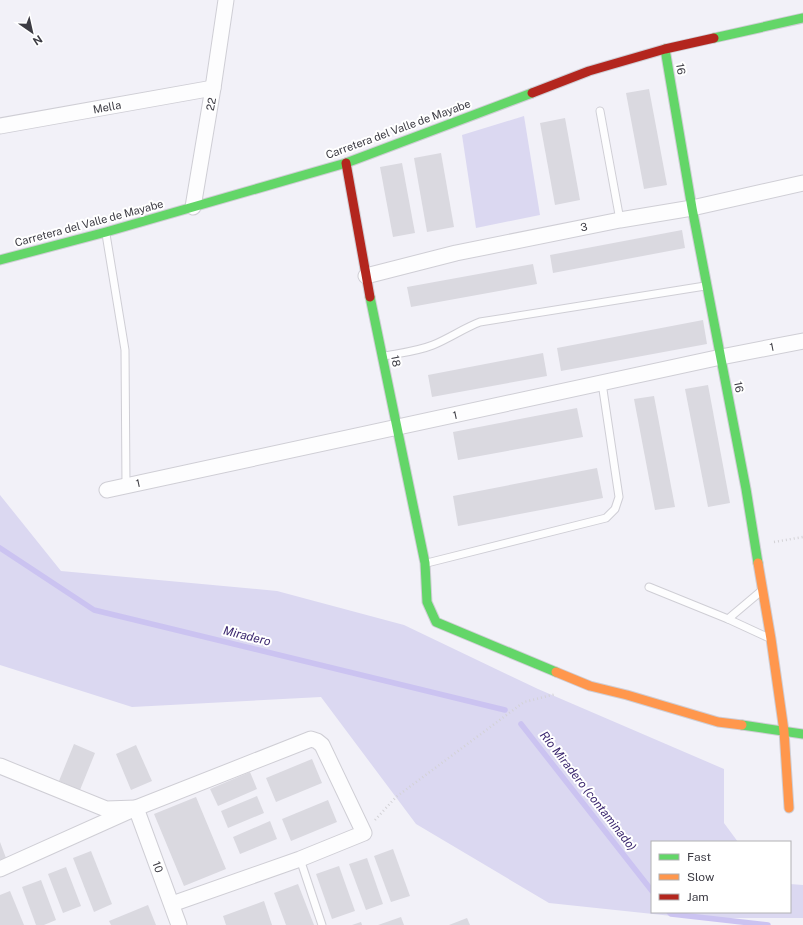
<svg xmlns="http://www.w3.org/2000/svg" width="803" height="925" font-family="'Public Sans',sans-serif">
	<rect width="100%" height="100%" fill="#f2f1f8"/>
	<!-- green -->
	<g fill="#dbd8f1">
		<polygon points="524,116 540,215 476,228 462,135"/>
		<polygon points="0,495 61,571 277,591 404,625 538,689 724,769 724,823 738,842 652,842 652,912 790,912 790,884 803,885 803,918 691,918 549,903 416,824 321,697 132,707 0,665"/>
	</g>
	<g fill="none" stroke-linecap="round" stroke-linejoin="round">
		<!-- stream -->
		<g stroke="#cbc3f1" stroke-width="5.5">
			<polyline points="0,548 94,610 505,710"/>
			<polyline points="521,724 652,891"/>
			<polyline points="669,912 671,914 768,925"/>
		</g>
	</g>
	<!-- building -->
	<g fill="#dad9e0">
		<polygon points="649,89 667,185 644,189 626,93"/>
		<polygon points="565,118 580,200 555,205 540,123"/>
		<polygon points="441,153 454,227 427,232 414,158"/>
		<polygon points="402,163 415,233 393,237 380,167"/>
		<polygon points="682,230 685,248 553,273 550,255"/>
		<polygon points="533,264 537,284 411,307 407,287"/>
		<polygon points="703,320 707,344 561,371 557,348"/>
		<polygon points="543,353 547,376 432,397 428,375"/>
		<polygon points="708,385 730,503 708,507 685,389"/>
		<polygon points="654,396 675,507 655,510 634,399"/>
		<polygon points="577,408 583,437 458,460 453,432"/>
		<polygon points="597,468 603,498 458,526 453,496"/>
		<polygon points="74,744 95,753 80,790 59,781"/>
		<polygon points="136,745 152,781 131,790 116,754"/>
		<polygon points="312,759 322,783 276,802 266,778"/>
		<polygon points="250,772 257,789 218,806 210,789"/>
		<polygon points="257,796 264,813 228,828 221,811"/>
		<polygon points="196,797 226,869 184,886 154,814"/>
		<polygon points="328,800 337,822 291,841 282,819"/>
		<polygon points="270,821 277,839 240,854 233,837"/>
		<polygon points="0,842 6,858 0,860"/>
		<polygon points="393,849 410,896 391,902 374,856"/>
		<polygon points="91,851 112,904 94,912 73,858"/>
		<polygon points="367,858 383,904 366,910 349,864"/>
		<polygon points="339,866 355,911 332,919 316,874"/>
		<polygon points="66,867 81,906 63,913 48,874"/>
		<polygon points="41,880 56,920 44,925 36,925 22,887"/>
		<polygon points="298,884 314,925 286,925 274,893"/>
		<polygon points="10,891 24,925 0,925 0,895"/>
		<polygon points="264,901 272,925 226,925 223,916"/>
		<polygon points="148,905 156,925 111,925 109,921"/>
		<polygon points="401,917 404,925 378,925"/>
		<polygon points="467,918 470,925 449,925"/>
		<polygon points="361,922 362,925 352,925"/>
	</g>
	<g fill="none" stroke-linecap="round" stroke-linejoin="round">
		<defs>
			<g id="lane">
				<polyline points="600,111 620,220"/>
				<polyline points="106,234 125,350 126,485"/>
				<path d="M 385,356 C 401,353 418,351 433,345 C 450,338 464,328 480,322 L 705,286"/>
				<polyline points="427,563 606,518 615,509 619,497 602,383"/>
				<polyline points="649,587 728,619 767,637"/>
				<polyline points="728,619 760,592"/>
				<polyline points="300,859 322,925"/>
			</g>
			<g id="street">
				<polyline points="0,126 213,88"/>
				<polyline points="193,207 213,88 226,0"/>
				<polyline points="366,276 456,253 620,220 692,208 803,183"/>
				<polyline points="107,490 721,357 803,341"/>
				<polyline points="0,766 106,809 136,808 179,925"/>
				<polyline points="0,869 136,808 311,739 317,741 322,745 364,833 300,859 172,904"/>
			</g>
			<g id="fast">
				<polyline points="714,38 803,18"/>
				<polyline points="665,49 692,208 746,489 758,563"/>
				<polyline points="0,260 106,232 346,163 532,93"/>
				<polyline points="370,297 425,563 427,602 436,622 556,672"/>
				<polyline points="742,725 803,734"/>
			</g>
			<g id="slow">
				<polyline points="758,563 771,639 784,731 789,808"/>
				<polyline points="556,672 590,686 627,695 718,722 742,725"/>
			</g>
			<g id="jam">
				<polyline points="532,93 589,71 665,49 714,38"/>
				<polyline points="346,163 370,297"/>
			</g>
		</defs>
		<!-- lane casing -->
		<use href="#lane" stroke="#cfced5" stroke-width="9"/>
		<!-- street casing -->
		<use href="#street" stroke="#cfced5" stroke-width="17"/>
		<!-- fast casing -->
		<use href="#fast" stroke="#cfced5" stroke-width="11"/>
		<!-- slow casing -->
		<use href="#slow" stroke="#cfced5" stroke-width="11"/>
		<!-- jam casing -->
		<use href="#jam" stroke="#cfced5" stroke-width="11"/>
		<!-- path -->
		<g stroke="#d3d2d6" stroke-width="2.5" stroke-dasharray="1 3" stroke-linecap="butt">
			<polyline points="774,542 803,537"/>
			<polyline points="375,820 396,797 524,702 556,694"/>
		</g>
		<!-- lane -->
		<use href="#lane" stroke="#fdfdfe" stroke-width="7"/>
		<!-- street -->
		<use href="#street" stroke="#fdfdfe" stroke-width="15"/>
		<!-- fast -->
		<use href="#fast" stroke="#63d668" stroke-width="9"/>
		<!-- slow -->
		<use href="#slow" stroke="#ff974d" stroke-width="9"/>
		<!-- jam -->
		<use href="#jam" stroke="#b3261e" stroke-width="9"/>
	</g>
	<g text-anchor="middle" stroke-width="4" stroke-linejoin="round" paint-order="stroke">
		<!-- street labels -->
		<g font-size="11" fill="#3d3c44" stroke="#fff">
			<text transform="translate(681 69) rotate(80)" y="4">16</text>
			<text transform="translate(211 104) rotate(-80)" y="4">22</text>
			<text transform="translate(107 107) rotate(-10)" y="4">Mella</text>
			<text transform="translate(398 129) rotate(-20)" y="4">Carretera del Valle de Mayabe</text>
			<text transform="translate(89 223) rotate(-15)" y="4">Carretera del Valle de Mayabe</text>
			<text transform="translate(584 227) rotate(-11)" y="4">3</text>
			<text transform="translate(772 347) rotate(-11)" y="4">1</text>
			<text transform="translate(396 361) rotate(79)" y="4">18</text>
			<text transform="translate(739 387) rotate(79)" y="4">16</text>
			<text transform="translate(455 415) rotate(-12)" y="4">1</text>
			<text transform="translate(138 483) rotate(-12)" y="4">1</text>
			<text transform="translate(158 867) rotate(70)" y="4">10</text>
		</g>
		<!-- water labels -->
		<g font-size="12" font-style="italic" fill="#3c286f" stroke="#fff">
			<text transform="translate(247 636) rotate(14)" y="4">Miradero</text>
			<text transform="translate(588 791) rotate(52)" y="4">Río Miradero (contaminado)</text>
		</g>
	</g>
	<!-- legend -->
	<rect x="651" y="841" width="140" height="72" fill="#ffffff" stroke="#b1b1b4"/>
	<rect x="659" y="854" width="20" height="6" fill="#63d668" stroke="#b1b1b4"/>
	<text x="687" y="861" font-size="12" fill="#3d3c44">Fast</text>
	<rect x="659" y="874" width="20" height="6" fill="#ff974d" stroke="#b1b1b4"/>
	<text x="687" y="881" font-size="12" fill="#3d3c44">Slow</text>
	<rect x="659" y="894" width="20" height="6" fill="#b3261e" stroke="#b1b1b4"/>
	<text x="687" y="901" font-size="12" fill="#3d3c44">Jam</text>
	<!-- north arrow -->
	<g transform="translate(32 32) rotate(146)" stroke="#ffffff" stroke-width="3" paint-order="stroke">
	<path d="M0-3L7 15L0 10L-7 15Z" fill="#3d3c44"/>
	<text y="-6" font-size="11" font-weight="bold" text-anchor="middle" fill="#3d3c44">N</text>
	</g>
</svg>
